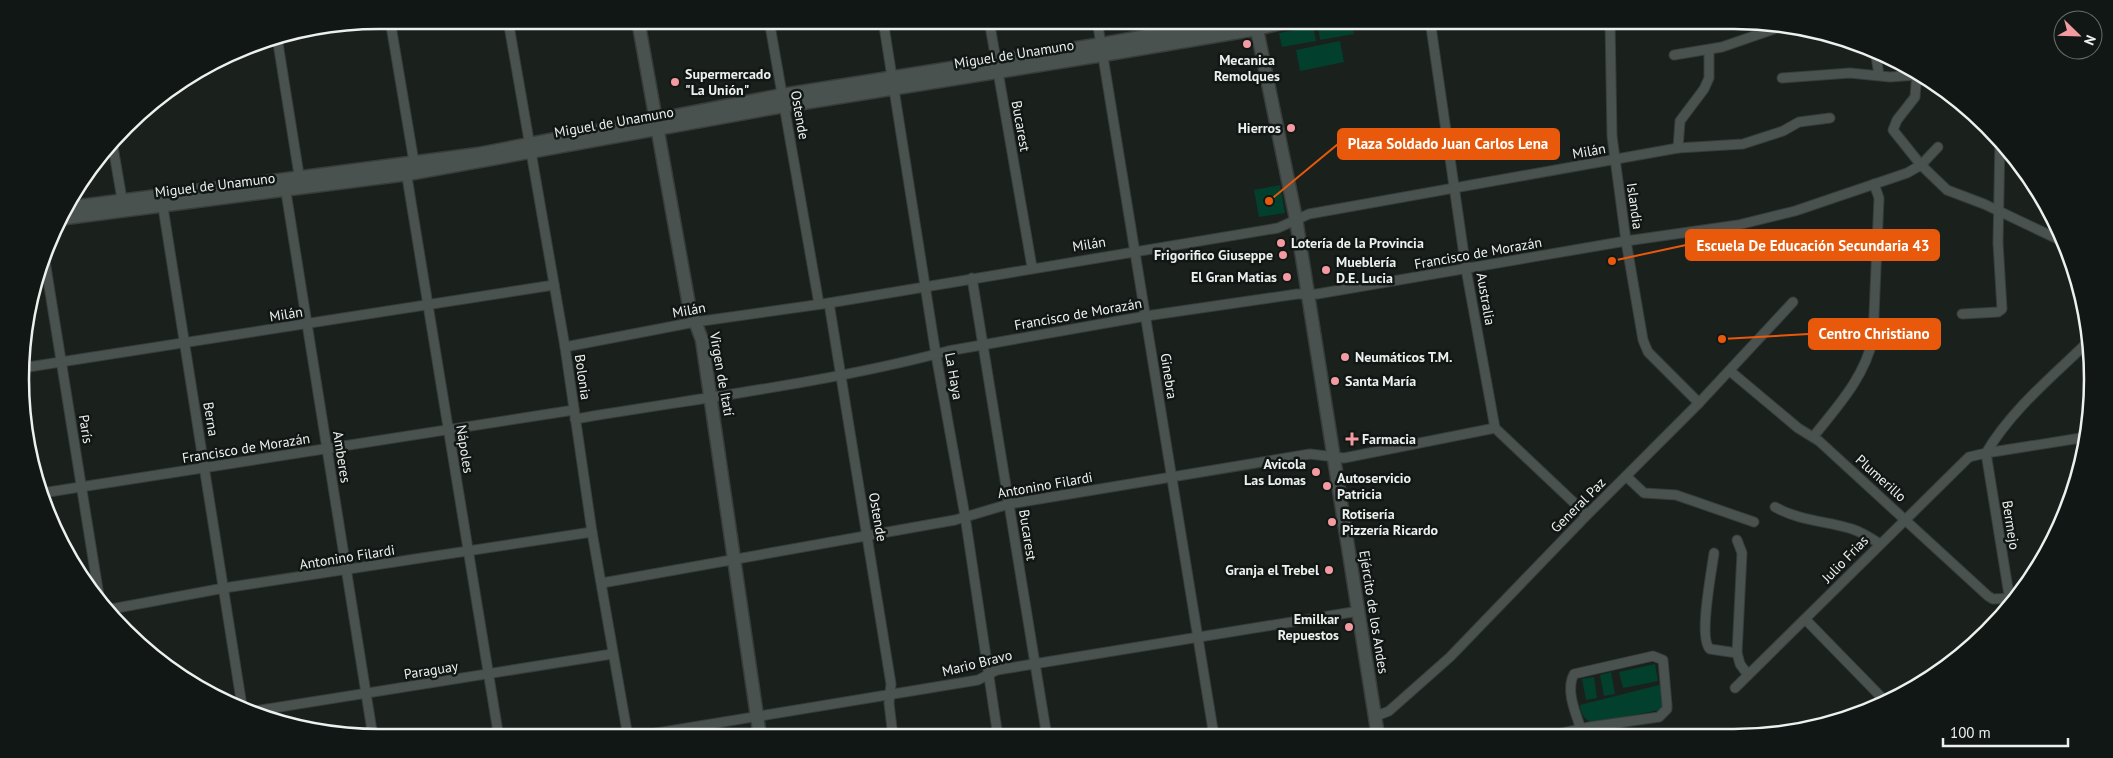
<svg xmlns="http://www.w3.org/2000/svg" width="2113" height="758" font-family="'PT Sans',sans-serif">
	<rect width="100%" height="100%" fill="#1a211d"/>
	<!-- green -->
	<g fill="#023f2c">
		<polygon points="1351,20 1354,34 1320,40 1318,26"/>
		<polygon points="1313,27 1316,41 1282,47 1279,33"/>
		<polygon points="1340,41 1344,62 1300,71 1296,50"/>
		<polygon points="1280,185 1285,213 1259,217 1254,190"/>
		<polygon points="1655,664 1658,681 1623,688 1619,672"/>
		<polygon points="1611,672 1615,694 1604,696 1600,675"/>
		<polygon points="1594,677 1597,698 1586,700 1582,679"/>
		<path d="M 1659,685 L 1663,686 L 1664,705 L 1659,710 L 1596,723 C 1584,720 1582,716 1580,705 Z"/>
	</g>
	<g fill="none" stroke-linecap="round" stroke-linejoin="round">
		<defs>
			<g id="street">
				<polyline points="390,20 415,168"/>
				<polyline points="508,20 565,347 592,532 628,737"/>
				<polyline points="769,20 819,304"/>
				<polyline points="883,20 936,355 965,516 998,737"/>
				<polyline points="989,20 1032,267"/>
				<polyline points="1097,20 1214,736"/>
				<polyline points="1430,20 1466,269 1495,428 1587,515"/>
				<polyline points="1610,20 1612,136 1626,241 1643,340 1648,352 1699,403"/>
				<polyline points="277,37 300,181"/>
				<polyline points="1875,50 1879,75"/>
				<polyline points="1674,55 1722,47 1783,26"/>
				<polyline points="1917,72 1915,97 1897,120 1893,130 1921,165 1938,147"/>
				<polyline points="1782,78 1850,73 1890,77 1917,75"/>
				<polyline points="112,141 123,205"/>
				<polyline points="1678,148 1680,121 1704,89 1709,78 1709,50"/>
				<polyline points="406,171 499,738"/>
				<polyline points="285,186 373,737"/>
				<polyline points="162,201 242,706"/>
				<polyline points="45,261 100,602"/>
				<polyline points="972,278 1047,737"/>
				<polyline points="829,303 891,684 889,703 893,737"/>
				<polyline points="1962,314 1998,312 2002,309 1998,243 2000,139"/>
				<polyline points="565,347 695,322 829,303 1278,228 1309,214 1678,148 1743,144 1783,131 1799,122 1830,118"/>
				<polyline points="22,368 554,285"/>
				<polyline points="1730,371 1798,428 1819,441 1988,596 1993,599 2013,598"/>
				<path d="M 575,419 C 700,398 827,383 948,351 L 1146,316 L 1297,294 L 1317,294 L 1626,241 L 1738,225 L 1795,211 L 1907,173 L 1921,165 L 1947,190 L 1984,204 L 2064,242"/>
				<path d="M 1813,437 C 1837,407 1865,377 1873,338 L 1879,198 L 1874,184"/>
				<polyline points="1626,476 1644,493 1676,495 1754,522"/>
				<polyline points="42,493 574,410"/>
				<path d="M 1775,507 C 1800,521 1826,521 1852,529 C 1862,532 1871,538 1880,544"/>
				<polyline points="1737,540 1742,553 1737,653 1740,664 1748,675"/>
				<path d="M 1714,553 C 1712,570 1698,639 1710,649 L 1737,653"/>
				<polyline points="602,583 955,520 1009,504 1310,454 1344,458 1495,428"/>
				<polyline points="2010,601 1986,453 2087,437"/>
				<polyline points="106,610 224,588 592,532"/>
				<polyline points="1806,620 1887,703"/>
				<path d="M 1735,688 L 1969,457 L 1986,453 C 2012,409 2054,375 2090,340"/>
				<polyline points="254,711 612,654"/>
				<polyline points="1374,717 1389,711 1450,657 1587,515 1699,403 1793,302"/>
				<path d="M 1553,735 L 1589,727 L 1659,717 L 1667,709 L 1667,705 L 1663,660 L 1653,656 L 1574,674 C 1565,690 1576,714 1581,729"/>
				<polyline points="632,737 978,680 997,670 1359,611"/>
			</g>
			<g id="secondary">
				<polyline points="638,20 689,305 702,340 760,737"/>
				<polyline points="1255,20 1296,219 1378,736"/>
				<polyline points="65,208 478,154 782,95 1102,44 1238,20"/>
				<polyline points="58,219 408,174 784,106 1103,55 1257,29 1293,20"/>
			</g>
		</defs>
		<!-- street casing -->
		<use href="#street" stroke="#383d3b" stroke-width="11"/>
		<!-- secondary casing -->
		<use href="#secondary" stroke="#383d3b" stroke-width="15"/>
		<!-- street -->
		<use href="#street" stroke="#4a524f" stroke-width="9"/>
		<!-- secondary -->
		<use href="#secondary" stroke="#4a524f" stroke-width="12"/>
	</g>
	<!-- markers -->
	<g fill="#f49aa1" stroke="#111714" stroke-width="2">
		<circle cx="1247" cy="44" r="5"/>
		<circle cx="675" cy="82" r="5"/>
		<circle cx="1291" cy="128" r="5"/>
		<circle cx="1281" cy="243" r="5"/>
		<circle cx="1283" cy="255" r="5"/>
		<circle cx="1326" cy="270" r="5"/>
		<circle cx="1287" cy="277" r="5"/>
		<circle cx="1345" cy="357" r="5"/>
		<circle cx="1335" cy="381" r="5"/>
		<path d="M1349.5 431.5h5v5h5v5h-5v5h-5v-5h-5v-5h5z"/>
		<circle cx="1316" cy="472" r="5"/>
		<circle cx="1327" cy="486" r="5"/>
		<circle cx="1332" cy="522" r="5"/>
		<circle cx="1329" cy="570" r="5"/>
		<circle cx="1349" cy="627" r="5"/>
	</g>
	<g text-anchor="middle" stroke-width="5" stroke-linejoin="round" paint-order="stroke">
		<!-- street labels -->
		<g font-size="14" fill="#ecf0ee" stroke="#111714">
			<text transform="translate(1014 54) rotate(-9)" y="5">Miguel de Unamuno</text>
			<text transform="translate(800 115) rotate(80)" y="5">Ostende</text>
			<text transform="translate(614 122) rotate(-10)" y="5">Miguel de Unamuno</text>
			<text transform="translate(1021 126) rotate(80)" y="5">Bucarest</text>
			<text transform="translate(1589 151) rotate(-10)" y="5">Milán</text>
			<text transform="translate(215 185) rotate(-7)" y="5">Miguel de Unamuno</text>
			<text transform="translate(1635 206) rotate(82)" y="5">Islandia</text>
			<text transform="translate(1089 244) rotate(-9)" y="5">Milán</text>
			<text transform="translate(1478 253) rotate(-10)" y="5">Francisco de Morazán</text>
			<text transform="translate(1486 299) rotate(80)" y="5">Australia</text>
			<text transform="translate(689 310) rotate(-10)" y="5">Milán</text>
			<text transform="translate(286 314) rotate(-9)" y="5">Milán</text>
			<text transform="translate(1078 314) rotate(-10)" y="5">Francisco de Morazán</text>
			<text transform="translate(722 374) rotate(80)" y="5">Virgen de Itatí</text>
			<text transform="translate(954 376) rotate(80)" y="5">La Haya</text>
			<text transform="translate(1169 376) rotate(81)" y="5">Ginebra</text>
			<text transform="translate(583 377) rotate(82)" y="5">Bolonia</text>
			<text transform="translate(211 419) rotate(81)" y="5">Berna</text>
			<text transform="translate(86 429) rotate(81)" y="5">París</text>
			<text transform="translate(246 448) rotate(-9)" y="5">Francisco de Morazán</text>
			<text transform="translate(465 449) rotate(81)" y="5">Nápoles</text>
			<text transform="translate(342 457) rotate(81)" y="5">Amberes</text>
			<text transform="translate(1881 478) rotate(42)" y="5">Plumerillo</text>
			<text transform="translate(1045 485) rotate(-10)" y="5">Antonino Filardi</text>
			<text transform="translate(1578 505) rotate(-45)" y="5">General Paz</text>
			<text transform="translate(878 517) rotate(80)" y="5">Ostende</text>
			<text transform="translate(2011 525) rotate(81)" y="5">Bermejo</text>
			<text transform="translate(1028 535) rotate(81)" y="5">Bucarest</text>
			<text transform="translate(347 557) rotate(-9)" y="5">Antonino Filardi</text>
			<text transform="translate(1845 559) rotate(-46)" y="5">Julio Frias</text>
			<text transform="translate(1374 612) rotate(81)" y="5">Ejército de los Andes</text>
			<text transform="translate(977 663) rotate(-14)" y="5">Mario Bravo</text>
			<text transform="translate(431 670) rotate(-9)" y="5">Paraguay</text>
		</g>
		<!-- poi labels -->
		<g font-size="14" font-weight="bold" fill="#ecf0ee" stroke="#111714" text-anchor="start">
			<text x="1247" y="65" text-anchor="middle">Mecanica<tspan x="1247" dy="16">Remolques</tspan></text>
			<text x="685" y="79">Supermercado<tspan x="685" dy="16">"La Unión"</tspan></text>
			<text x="1281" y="133" text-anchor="end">Hierros</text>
			<text x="1291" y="248">Lotería de la Provincia</text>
			<text x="1273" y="260" text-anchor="end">Frigorifico Giuseppe</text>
			<text x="1336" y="267">Mueblería<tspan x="1336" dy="16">D.E. Lucia</tspan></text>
			<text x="1277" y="282" text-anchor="end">El Gran Matias</text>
			<text x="1355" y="362">Neumáticos T.M.</text>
			<text x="1345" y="386">Santa María</text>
			<text x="1362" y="444">Farmacia</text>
			<text x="1306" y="469" text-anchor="end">Avicola<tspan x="1306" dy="16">Las Lomas</tspan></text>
			<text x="1337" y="483">Autoservicio<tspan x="1337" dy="16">Patricia</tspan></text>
			<text x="1342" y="519">Rotisería<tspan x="1342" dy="16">Pizzería Ricardo</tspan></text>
			<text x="1319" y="575" text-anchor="end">Granja el Trebel</text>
			<text x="1339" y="624" text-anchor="end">Emilkar<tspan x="1339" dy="16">Repuestos</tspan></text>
		</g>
	</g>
	<!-- crop -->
	<path d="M0 0H2113V758H0ZM379 29H1734A350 350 0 0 1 2084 379V379A350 350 0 0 1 1734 729H379A350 350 0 0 1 29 379V379A350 350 0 0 1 379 29Z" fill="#111714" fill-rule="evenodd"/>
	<path fill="none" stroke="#ecf0ee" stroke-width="2.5" d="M379 29H1734A350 350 0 0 1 2084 379V379A350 350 0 0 1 1734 729H379A350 350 0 0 1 29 379V379A350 350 0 0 1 379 29Z"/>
	<!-- callouts -->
	<path fill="none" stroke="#e8590c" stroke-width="2" d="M1269 201L1338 144M1612 261L1686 245M1722 339L1809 334"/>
	<g fill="#e8590c" stroke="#111714" stroke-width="2">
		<circle cx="1269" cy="201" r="5"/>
		<circle cx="1612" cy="261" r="5"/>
		<circle cx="1722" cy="339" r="5"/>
	</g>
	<g fill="#e8590c" stroke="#e8590c" stroke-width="2">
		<rect x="1338" y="129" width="221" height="30" rx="5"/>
		<rect x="1686" y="230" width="253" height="30" rx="5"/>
		<rect x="1809" y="319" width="131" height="30" rx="5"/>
	</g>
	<g font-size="15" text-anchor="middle" font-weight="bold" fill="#fff">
		<text x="1448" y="149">Plaza Soldado Juan Carlos Lena</text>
		<text x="1813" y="251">Escuela De Educación Secundaria 43</text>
		<text x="1874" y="339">Centro Christiano</text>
	</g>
	<!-- north arrow -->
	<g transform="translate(2078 35) rotate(113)"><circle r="24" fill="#111714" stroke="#696e6b"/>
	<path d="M0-4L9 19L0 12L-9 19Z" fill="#f49aa1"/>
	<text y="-8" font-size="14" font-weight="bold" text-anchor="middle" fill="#ecf0ee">N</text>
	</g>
	<!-- scale -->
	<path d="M1943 738v8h125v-8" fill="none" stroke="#ecf0ee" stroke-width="2.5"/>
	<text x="1950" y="738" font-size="15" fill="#ecf0ee" stroke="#111714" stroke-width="4" paint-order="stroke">100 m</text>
</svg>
